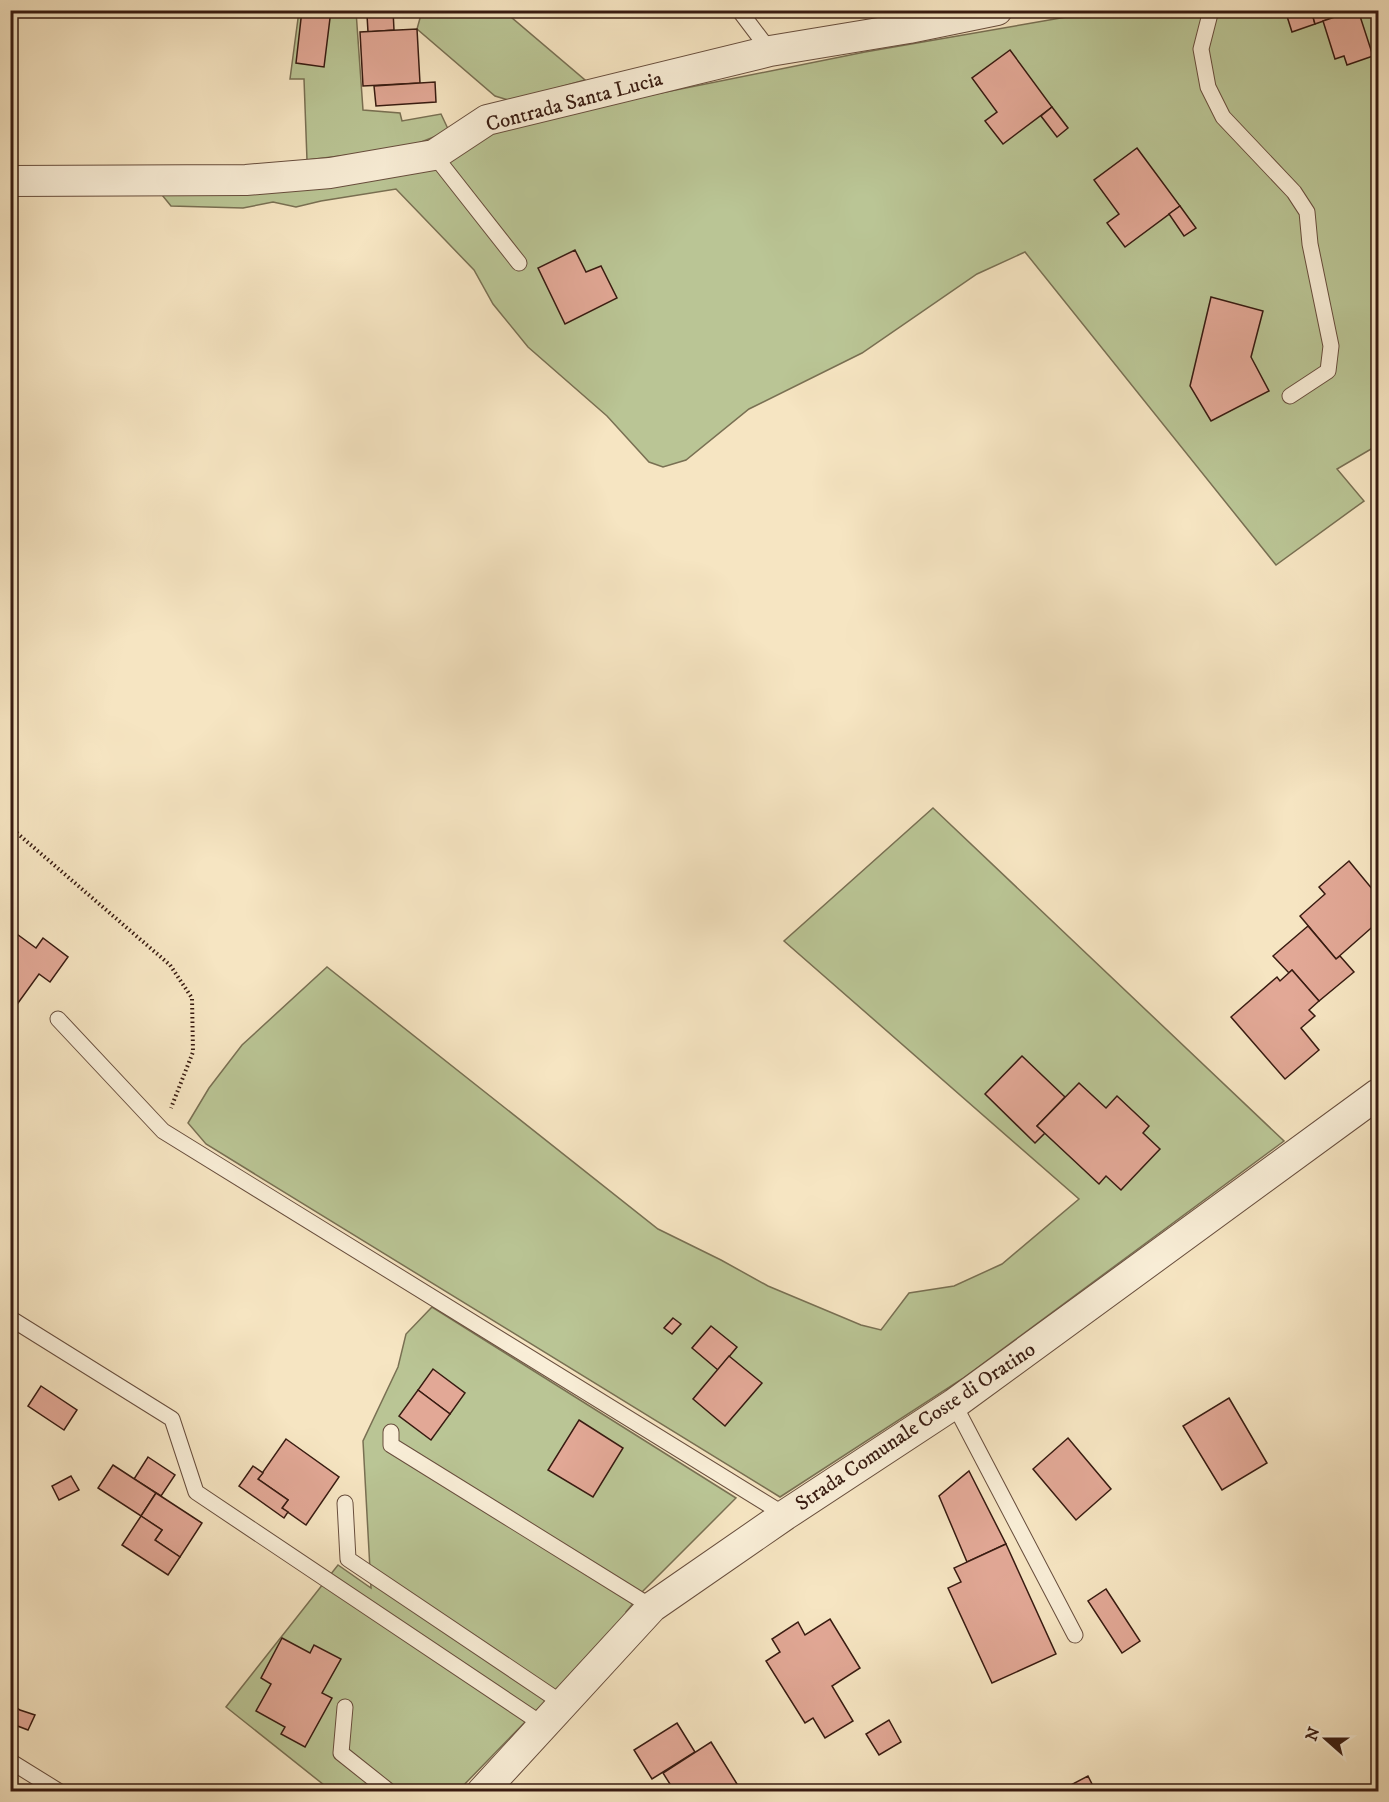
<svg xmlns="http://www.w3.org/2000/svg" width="1389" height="1802" font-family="'IM FELL DW Pica',serif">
	<rect width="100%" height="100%" fill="#f6e5c2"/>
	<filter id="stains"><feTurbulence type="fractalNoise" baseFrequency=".00333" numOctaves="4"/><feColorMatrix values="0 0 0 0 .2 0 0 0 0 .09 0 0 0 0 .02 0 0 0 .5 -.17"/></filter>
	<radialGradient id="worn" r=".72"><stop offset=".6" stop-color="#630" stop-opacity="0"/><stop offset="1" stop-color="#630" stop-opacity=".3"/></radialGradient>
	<!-- green -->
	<g fill="#bac595" stroke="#797053" stroke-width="1.5">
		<polygon points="299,11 356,11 363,110 400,113 402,121 441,114 449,131 406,148 307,160 304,79 290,79"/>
		<polygon points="422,11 504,11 585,80 532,95 508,100 495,96 417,29"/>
		<polygon points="1101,11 1378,11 1378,445 1337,469 1364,501 1276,565 1025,252 977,274 862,353 749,409 686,460 663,467 649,462 607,416 528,347 493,304 474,270 396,189 321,201 296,207 273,202 243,208 171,206 162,195 248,191 492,127 865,52"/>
		<polygon points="933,808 1284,1141 962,1379 780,1497 206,1144 188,1123 209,1088 242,1045 327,967 658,1229 721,1260 768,1286 861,1325 881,1330 909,1293 954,1286 1002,1264 1079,1199 784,941"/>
		<polygon points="432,1307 736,1498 643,1591 626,1612 628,1620 561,1685 458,1791 330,1791 329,1789 226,1707 338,1565 371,1588 363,1441 398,1367 406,1334"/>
	</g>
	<!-- building -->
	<g fill="#e2a896" stroke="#381b11" stroke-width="1.5">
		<polygon points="302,10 331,10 324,67 296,63"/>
		<polygon points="359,10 393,10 394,30 368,32 367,15 360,16"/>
		<polygon points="1285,10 1311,10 1315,24 1292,32"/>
		<polygon points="1311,10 1355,10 1315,24"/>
		<polygon points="1355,10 1358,10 1373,56 1347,65 1344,56 1335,59 1323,21"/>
		<polygon points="417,29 420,83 363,86 360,32"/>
		<polygon points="1010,50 1052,107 1003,144 985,121 997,112 972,78"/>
		<polygon points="435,82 436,102 376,106 374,86"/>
		<polygon points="1052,107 1068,128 1057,137 1041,116"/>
		<polygon points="1137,148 1180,206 1125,247 1107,223 1119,214 1094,180"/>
		<polygon points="1180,206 1196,228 1184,236 1169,214"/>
		<polygon points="575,250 586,272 601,266 617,298 565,324 538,268"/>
		<polygon points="1211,297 1263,311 1251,357 1269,391 1211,421 1190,386"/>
		<polygon points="1349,861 1378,896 1378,922 1336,959 1300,916 1325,894 1319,887"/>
		<polygon points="1308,926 1336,959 1340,956 1354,972 1319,1001 1292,970 1289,973 1273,956"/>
		<polygon points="10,929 36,948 43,938 68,957 50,982 39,974 13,1010 10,1008"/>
		<polygon points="1292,970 1319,1001 1309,1010 1315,1016 1301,1028 1319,1050 1285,1079 1231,1017 1277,977 1280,981"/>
		<polygon points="1022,1056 1065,1097 1037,1126 1045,1133 1035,1143 985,1094"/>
		<polygon points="1079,1083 1106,1108 1117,1096 1149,1126 1143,1133 1160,1149 1121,1190 1106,1176 1099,1184 1037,1126"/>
		<polygon points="673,1318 681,1324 672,1334 664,1328"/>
		<polygon points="711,1326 737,1347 718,1370 692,1348"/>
		<polygon points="729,1356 762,1383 725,1426 693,1399"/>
		<polygon points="433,1369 465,1393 450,1414 418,1390"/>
		<polygon points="41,1386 77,1410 64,1430 28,1406"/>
		<polygon points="418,1390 450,1414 431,1440 399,1416"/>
		<polygon points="1229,1398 1267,1463 1222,1490 1183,1426"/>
		<polygon points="579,1420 623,1448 593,1497 548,1470"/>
		<polygon points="1068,1438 1111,1489 1076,1520 1033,1469"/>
		<polygon points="286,1439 339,1477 306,1525 282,1508 288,1500 258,1479"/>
		<polygon points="148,1457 175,1475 161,1496 134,1479"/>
		<polygon points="113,1465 156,1493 141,1516 98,1488"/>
		<polygon points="253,1466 263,1473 258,1479 288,1500 282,1508 288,1512 284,1518 239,1486"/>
		<polygon points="969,1471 1006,1544 967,1562 939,1496"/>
		<polygon points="71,1476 79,1490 59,1500 52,1486"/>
		<polygon points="156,1493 202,1523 180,1557 155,1540 162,1530 141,1516"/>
		<polygon points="141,1516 162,1530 155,1540 180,1557 168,1575 122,1545"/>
		<polygon points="1006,1544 1056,1654 992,1683 948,1588 961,1582 954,1568"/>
		<polygon points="1106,1589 1140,1641 1122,1653 1088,1601"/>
		<polygon points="830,1619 860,1668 832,1686 853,1721 825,1738 813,1718 805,1723 766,1661 780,1652 772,1639 798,1622 805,1635"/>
		<polygon points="282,1638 310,1653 314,1645 341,1659 322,1693 332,1698 305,1747 281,1734 285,1727 256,1711 271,1684 261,1678"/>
		<polygon points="10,1703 20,1710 35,1715 28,1730 15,1725 10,1719"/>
		<polygon points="889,1720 901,1742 879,1755 866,1734"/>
		<polygon points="677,1723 695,1752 652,1779 634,1750"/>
		<polygon points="711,1742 742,1792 675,1792 663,1773"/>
		<polygon points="1088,1776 1096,1792 1067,1792 1065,1788"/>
	</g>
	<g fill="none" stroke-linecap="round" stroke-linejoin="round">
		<defs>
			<g id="service">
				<polyline points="739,10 770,51"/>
				<polyline points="1211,10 1201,49 1208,87 1223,117 1294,192 1307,212 1310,244 1331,346 1328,371 1290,396"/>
				<polyline points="434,155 519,263"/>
				<polyline points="58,1019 163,1131 785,1515"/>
				<polyline points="10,1318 172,1419 196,1492 542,1724"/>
				<polyline points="954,1404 1075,1635"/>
				<polyline points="391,1432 391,1445 652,1607"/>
				<polyline points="345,1503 348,1559 562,1703"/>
				<polyline points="345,1707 341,1753 390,1792"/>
				<polyline points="10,1761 60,1792"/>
			</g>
			<g id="minor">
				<polyline points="10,181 246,180 330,173 434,155 487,120 770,51 909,28 997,10"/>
				<polyline points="482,1792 652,1607 785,1515 954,1404 1378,1094"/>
			</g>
		</defs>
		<!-- service casing -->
		<use href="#service" stroke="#684e3d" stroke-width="17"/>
		<!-- minor casing -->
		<use href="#minor" stroke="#684e3d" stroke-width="32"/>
		<!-- path -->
		<polyline stroke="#381b11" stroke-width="4" stroke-dasharray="1.5 3" stroke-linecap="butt" points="10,827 170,965 192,998 193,1052 171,1108"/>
		<!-- service -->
		<use href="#service" stroke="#f9eed7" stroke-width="15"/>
		<!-- minor -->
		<use href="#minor" stroke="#f9eed7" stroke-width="30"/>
	</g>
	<g text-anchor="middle" stroke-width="6" stroke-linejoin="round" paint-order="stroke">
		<!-- street labels -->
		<g font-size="21" fill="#381b11" stroke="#f9eed7">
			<text transform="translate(574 101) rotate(-15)" y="7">Contrada Santa Lucia</text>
			<text transform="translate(915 1426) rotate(-34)" y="7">Strada Comunale Coste di Oratino</text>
		</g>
	</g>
	<!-- margin -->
	<rect width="1389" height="1802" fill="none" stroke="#f6e5c2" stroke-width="36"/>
	<rect x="12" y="12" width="1365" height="1778" fill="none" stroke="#381b11" stroke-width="3"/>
	<rect x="18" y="18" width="1353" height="1766" fill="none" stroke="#381b11" stroke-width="1.5"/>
	<!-- north arrow -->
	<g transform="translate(1326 1739) rotate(291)" stroke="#f9eed7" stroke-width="4.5" paint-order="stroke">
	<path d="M0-4.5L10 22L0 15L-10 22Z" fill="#381b11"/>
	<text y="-9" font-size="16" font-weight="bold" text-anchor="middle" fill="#381b11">N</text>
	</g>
	<rect width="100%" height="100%" filter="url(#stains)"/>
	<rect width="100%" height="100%" fill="url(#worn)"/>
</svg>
